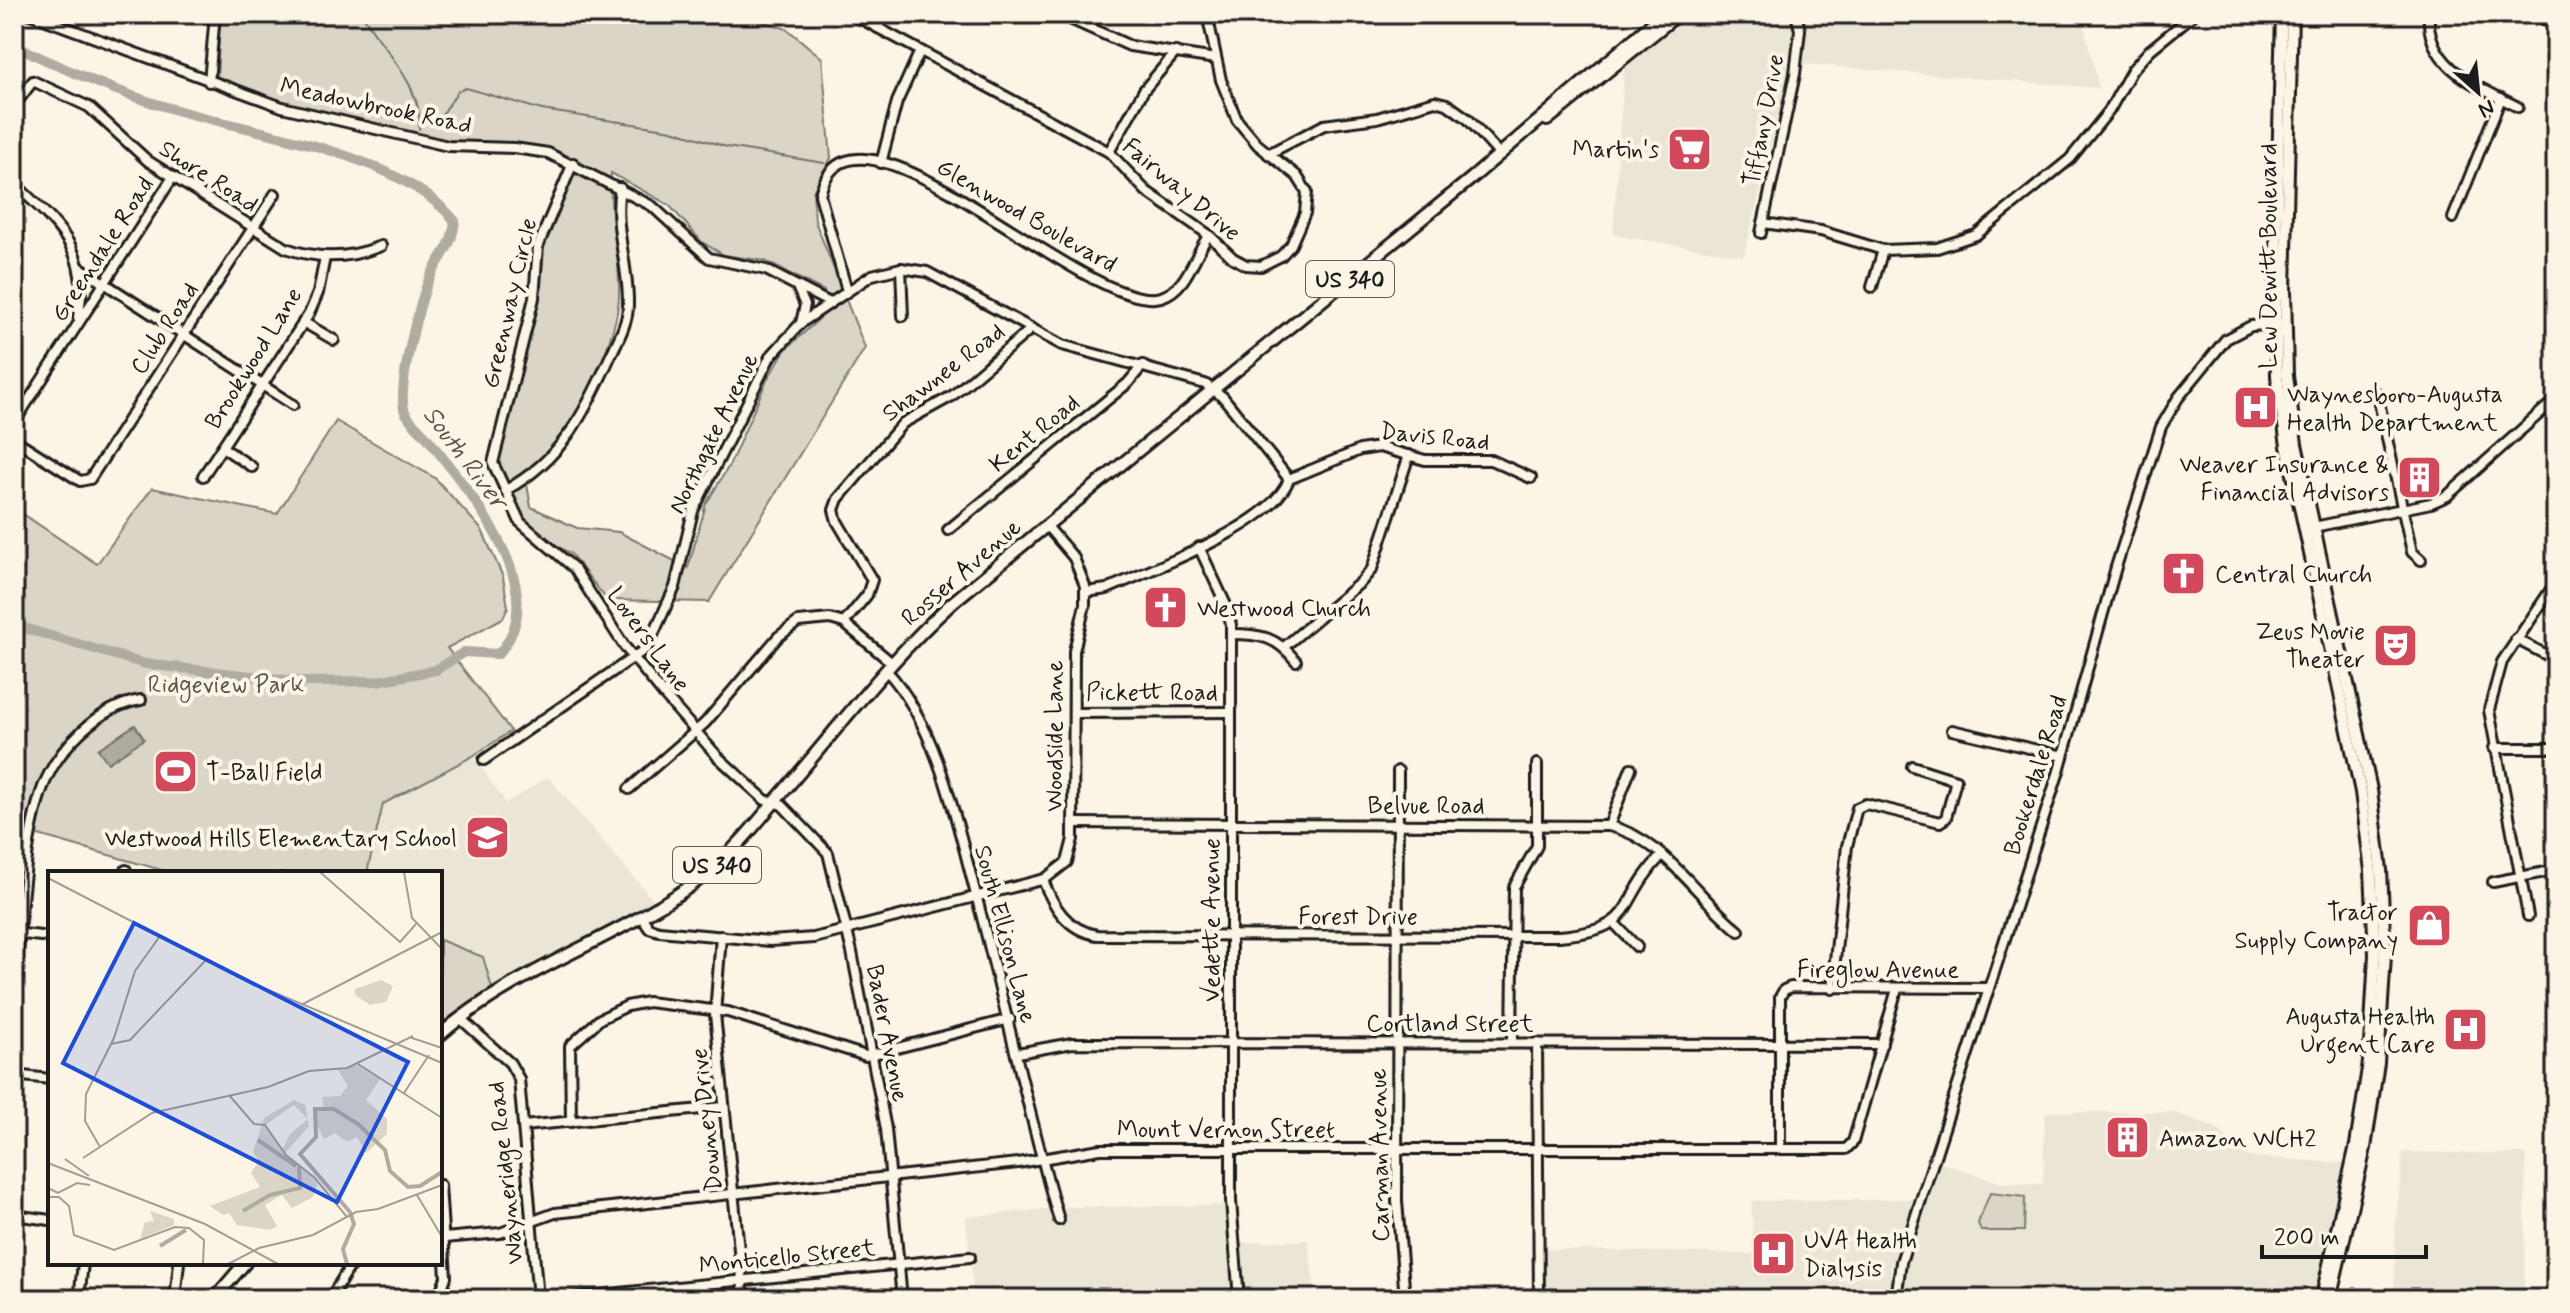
<svg xmlns="http://www.w3.org/2000/svg" width="2570" height="1313" font-family="Mynerve,sans-serif">
	<rect width="100%" height="100%" fill="#fcf5e5"/>
	<filter id="ink" filterUnits="userSpaceOnUse"><feTurbulence type="fractalNoise" baseFrequency=".0125" numOctaves="2"/><feDisplacementMap in="SourceGraphic" scale="16" xChannelSelector="R" yChannelSelector="G"/><feConvolveMatrix kernelMatrix="1 2 1 2 8 2 1 2 1" color-interpolation-filters="sRGB"/></filter>
	<g filter="url(#ink)">
		<!-- built -->
		<g fill="#ebe5d6">
			<polygon points="1685,14 1790,14 1793,23 1790,68 1744,256 1613,235 1624,66"/>
			<polygon points="1800,14 2081,14 2099,88 1804,64 1806,32"/>
			<polygon points="473,756 506,803 548,777 654,901 492,988 483,957 440,940 440,873 367,873 383,804"/>
			<polygon points="2045,1112 2173,1112 2216,1128 2249,1157 2344,1163 2319,1288 2314,1297 1924,1299 1905,1294 1906,1267 1939,1162 2001,1183 2043,1184"/>
			<polygon points="2403,1152 2526,1154 2524,1299 2394,1298 2395,1232"/>
			<polygon points="1918,1199 1891,1268 1890,1290 1881,1299 1532,1299 1533,1249 1753,1254 1752,1201"/>
			<polygon points="1235,1205 1238,1243 1308,1240 1316,1299 974,1299 966,1217 1066,1207"/>
		</g>
		<!-- green -->
		<g fill="#dbd5c8" stroke="#7c7872" stroke-width="2" fill-rule="evenodd">
			<path d="M 220,14 L 739,14 L 787,29 L 822,58 L 831,158 L 813,192 L 815,221 L 865,348 L 709,602 L 607,600 L 571,554 L 537,534 L 525,520 L 497,461 L 532,325 L 541,273 L 541,247 L 573,172 L 573,158 C 530,138 484,146 439,139 C 364,127 289,102 217,81 ZM 611,173 L 669,205 L 702,242 L 724,255 L 765,261 L 824,291 L 830,309 L 785,350 L 767,380 L 730,464 L 706,504 L 688,568 L 619,532 L 577,528 L 531,507 L 525,473 C 566,447 617,346 619,297 C 621,256 608,215 611,173 Z"/>
			<polygon points="336,421 435,478 482,530 503,577 508,607 503,618 447,648 511,731 473,756 383,804 367,873 172,873 14,828 14,508 97,564 152,488 277,514"/>
			<polygon points="440,940 483,957 492,988 440,1024"/>
			<polygon points="1990,1193 2025,1197 2024,1231 1981,1231 1978,1223"/>
		</g>
		<!-- water -->
		<polygon fill="#b0aba1" stroke="#75726c" stroke-width="2" points="135,725 144,739 108,763 98,749"/>
		<g fill="none" stroke-linecap="round" stroke-linejoin="round">
			<!-- stream -->
			<g stroke="#75726c" stroke-width="2">
				<path d="M 362,14 C 382,49 424,86 419,129"/>
				<polyline points="436,124 458,91 466,88 542,110 672,130 727,147 824,163"/>
			</g>
			<!-- river -->
			<path stroke="#b0aba1" stroke-width="10" d="M 14,45 C 66,70 117,93 173,109 C 256,134 398,152 455,221 C 451,250 443,251 431,275 C 420,297 396,391 405,412 C 410,422 422,431 429,440 C 467,490 557,592 498,654 L 464,652 L 436,670 L 377,681 L 305,682 L 145,664 L 14,625"/>
			<defs>
				<g id="minor">
					<polyline points="30,14 282,107 448,146 514,148 548,153 652,206 709,258 766,270 830,303"/>
					<polyline points="852,14 1109,152 1146,191 1209,235 1233,258 1246,265 1261,266 1281,256 1291,245 1305,213 1307,192 1297,176 1258,145 1237,120 1221,80 1207,14"/>
					<polyline points="1059,14 1130,46 1216,59"/>
					<path d="M 2429,14 C 2425,67 2479,87 2518,107"/>
					<polyline points="2537,14 2556,27"/>
					<polyline points="878,28 884,14"/>
					<polyline points="209,82 215,14"/>
					<path d="M 14,106 L 33,81 L 89,107 L 148,161 L 286,248 C 318,260 349,259 381,246"/>
					<polyline points="1109,152 1144,90 1176,52"/>
					<polyline points="1268,154 1324,125 1377,118 1435,101 1447,104 1468,119 1500,155"/>
					<polyline points="573,163 538,246 534,298 493,463 520,522 574,568 625,647 664,695 718,757 765,800 782,805 828,853 852,952 886,1129 902,1299"/>
					<polyline points="881,163 897,102 920,51"/>
					<path d="M 14,183 C 58,225 92,251 78,317"/>
					<polyline points="2453,218 2501,98"/>
					<polyline points="1763,223 1821,231 1883,250 1937,248 1976,235 2070,159 2109,111 2132,70 2150,50 2194,14"/>
					<polyline points="1761,233 1795,74 1800,30 1796,14"/>
					<polyline points="81,268 293,405"/>
					<polyline points="901,268 903,316"/>
					<polyline points="797,287 805,305 801,323"/>
					<polyline points="1872,287 1883,250"/>
					<path d="M 847,291 L 820,195 C 848,68 1088,318 1161,297 C 1188,289 1194,254 1209,235"/>
					<polyline points="303,322 334,340"/>
					<polyline points="2377,393 2412,552 2421,560"/>
					<polyline points="14,423 173,177"/>
					<polyline points="14,439 80,481 90,479 275,194"/>
					<polyline points="222,447 252,467"/>
					<polyline points="203,476 309,314 318,293 325,257"/>
					<polyline points="1289,479 1360,450 1379,447 1425,460 1491,460 1531,478"/>
					<path d="M 506,490 C 562,459 585,413 610,357 C 618,340 628,323 628,305 C 629,265 613,228 620,188"/>
					<polyline points="2309,528 2431,503 2447,496 2556,399"/>
					<polyline points="948,530 1128,383 1143,365"/>
					<polyline points="1199,547 1226,605 1231,625 1231,1201 1239,1299"/>
					<path d="M 1086,592 L 1107,589 C 1151,569 1273,526 1289,479"/>
					<polyline points="844,623 867,595 872,580 837,521 834,510 838,499 903,423 952,396 1031,329"/>
					<path d="M 1231,634 C 1261,634 1277,637 1296,661"/>
					<polyline points="2516,639 2556,660"/>
					<polyline points="1284,647 1361,582 1372,569 1409,455"/>
					<path d="M 886,670 C 939,726 959,833 979,906 C 1006,1010 1029,1116 1059,1220"/>
					<polyline points="1074,713 1231,712"/>
					<polyline points="1952,730 2063,756"/>
					<polyline points="2494,748 2556,748"/>
					<polyline points="484,760 647,648 675,587 693,511 770,357 801,323 872,275 901,268 927,272 1062,345 1205,384 1223,397 1289,479"/>
					<polyline points="1398,771 1397,1201 1405,1299"/>
					<polyline points="629,789 705,723 778,637 798,622 830,619 844,623 892,663"/>
					<path d="M 1073,823 L 1609,826 C 1664,838 1696,897 1739,931"/>
					<polyline points="1609,826 1631,768"/>
					<polyline points="126,873 126,870"/>
					<path d="M 1043,880 C 1053,906 1067,930 1097,935 L 1559,936 C 1640,929 1615,904 1662,855"/>
					<polyline points="2493,882 2556,870"/>
					<polyline points="641,916 649,928 659,931 770,941 814,938 1045,879 1067,862 1073,839 1074,651 1085,605 1085,586 1074,558 1046,525"/>
					<polyline points="2528,916 2489,710 2502,662 2556,582"/>
					<polyline points="1614,923 1637,947"/>
					<polyline points="14,933 50,937"/>
					<polyline points="721,936 715,1014 744,1299"/>
					<polyline points="1832,989 1847,846 1857,808 1866,804 1940,822 1946,818 1956,780 1912,766"/>
					<path d="M 14,1001 C 20,939 22,843 43,787 C 58,748 99,706 141,700"/>
					<polyline points="460,1018 510,1063 519,1079 538,1299"/>
					<polyline points="1512,1043 1514,887 1537,846 1537,764"/>
					<polyline points="1537,1043 1539,1299"/>
					<polyline points="1018,1053 1072,1043 1882,1044"/>
					<polyline points="14,1075 50,1079"/>
					<polyline points="571,1122 570,1046 600,1019 627,1006 648,1002 728,1012 866,1056 1010,1019"/>
					<polyline points="523,1126 723,1107"/>
					<polyline points="1780,1149 1780,997 1784,990 1791,987 1988,988"/>
					<polyline points="14,1215 50,1220"/>
					<polyline points="444,1238 500,1233 555,1213 1018,1163 1100,1149 1846,1149 1853,1142 1897,989"/>
					<polyline points="79,1299 83,1263"/>
					<polyline points="175,1299 179,1263"/>
					<polyline points="330,1299 352,1263"/>
					<polyline points="438,1299 446,1277 440,1185"/>
					<polyline points="560,1299 970,1257"/>
					<polyline points="1896,1299 1901,1262 2059,771 2116,567 2161,427 2178,398 2226,339 2251,326 2280,324"/>
				</g>
				<g id="major">
					<polyline points="2282,14 2275,290 2277,376 2287,446 2361,792 2371,871 2375,955 2369,1062 2356,1145 2324,1287 2325,1299"/>
					<polyline points="2292,14 2285,290 2287,375 2296,444 2371,790 2381,870 2385,955 2378,1063 2365,1148 2330,1299"/>
					<polyline points="1547,120 1678,14"/>
					<path d="M 440,1035 C 518,966 623,939 705,875 C 735,851 758,821 783,792 C 839,727 890,659 953,602 L 1472,178 L 1663,14"/>
					<polyline points="214,1299 245,1263"/>
				</g>
			</defs>
			<!-- minor casing -->
			<use href="#minor" stroke="#1c1c1c" stroke-width="14"/>
			<!-- major casing -->
			<use href="#major" stroke="#1c1c1c" stroke-width="16"/>
			<!-- minor -->
			<use href="#minor" stroke="#fcf5e5" stroke-width="8"/>
			<!-- major -->
			<use href="#major" stroke="#fcf5e5" stroke-width="10"/>
		</g>
	</g>
	<!-- icons -->
	<defs>
		<symbol id="supermarket-square" viewBox="-11 -11 22 22"><rect x="-9" y="-9" width="18" height="18" rx="4" fill="#d1495b" stroke="#fcf5e5"/><path d="M-6-5.5h2.5l.6 2H6L4.5 2H-2.5L-4.4-4H-6ZM-1.5 3.2a1.3 1.3 0 1 0 .1 0ZM3 3.2a1.3 1.3 0 1 0 .1 0Z" fill="#fff"/></symbol>
		<symbol id="hospital-square" viewBox="-11 -11 22 22"><rect x="-9" y="-9" width="18" height="18" rx="4" fill="#d1495b" stroke="#fcf5e5"/><path d="M-5-5h3v3.5h4V-5h3V5h-3V1.5h-4V5h-3Z" fill="#fff"/></symbol>
		<symbol id="building-square" viewBox="-11 -11 22 22"><rect x="-9" y="-9" width="18" height="18" rx="4" fill="#d1495b" stroke="#fcf5e5"/><path d="M-4-6H4V6H1V3H-1V6H-4ZM-2.5-4.3h1.7v1.8h-1.7ZM.8-4.3h1.7v1.8H.8ZM-2.5-1h1.7V.8h-1.7ZM.8-1h1.7V.8H.8Z" fill="#fff"/></symbol>
		<symbol id="church-square" viewBox="-11 -11 22 22"><rect x="-9" y="-9" width="18" height="18" rx="4" fill="#d1495b" stroke="#fcf5e5"/><path d="M-1.2-6h2.4v3.5h3.3v2.4h-3.3V6h-2.4V-.1h-3.3v-2.4h3.3Z" fill="#fff"/></symbol>
		<symbol id="theatre-square" viewBox="-11 -11 22 22"><rect x="-9" y="-9" width="18" height="18" rx="4" fill="#d1495b" stroke="#fcf5e5"/><path d="M-5-5.5Q0-4 5-5.5V0Q5 5 0 6Q-5 5-5 0ZM-3.3-2.5H-1v1.5H-3.3ZM1-2.5H3.3v1.5H1ZM-2.8 1Q0 5.5 2.8 1Z" fill="#fff"/></symbol>
		<symbol id="stadium-square" viewBox="-11 -11 22 22"><rect x="-9" y="-9" width="18" height="18" rx="4" fill="#d1495b" stroke="#fcf5e5"/><path d="M0-5a6.5 5 0 1 0 0 10a6.5 5 0 1 0 0-10ZM-3.5-1.8h7v3.6h-7Z" fill="#fff"/></symbol>
		<symbol id="school-square" viewBox="-11 -11 22 22"><rect x="-9" y="-9" width="18" height="18" rx="4" fill="#d1495b" stroke="#fcf5e5"/><path d="M0-5L7-2L0 1L-7-2ZM-4 1L0 2.5L4 1V4Q0 6-4 4Z" fill="#fff"/></symbol>
		<symbol id="shop-square" viewBox="-11 -11 22 22"><rect x="-9" y="-9" width="18" height="18" rx="4" fill="#d1495b" stroke="#fcf5e5"/><path d="M-5-2.5h2.3a2.7 3.5 0 0 1 5.4 0H5L5.5 6h-11ZM-1.5-2.5h3a1.5 2.3 0 0 0-3 0Z" fill="#fff"/></symbol>
	</defs>
	<g fill-rule="evenodd">
		<use href="#supermarket-square" x="1664" y="124" width="51" height="51"/>
		<use href="#hospital-square" x="2230" y="382" width="51" height="51"/>
		<use href="#building-square" x="2394" y="452" width="51" height="51"/>
		<use href="#church-square" x="2158" y="548" width="51" height="51"/>
		<use href="#church-square" x="1140" y="582" width="51" height="51"/>
		<use href="#theatre-square" x="2370" y="620" width="51" height="51"/>
		<use href="#stadium-square" x="150" y="746" width="51" height="51"/>
		<use href="#school-square" x="462" y="812" width="51" height="51"/>
		<use href="#shop-square" x="2404" y="900" width="51" height="51"/>
		<use href="#hospital-square" x="2440" y="1004" width="51" height="51"/>
		<use href="#building-square" x="2102" y="1112" width="51" height="51"/>
		<use href="#hospital-square" x="1748" y="1228" width="51" height="51"/>
	</g>
	<g text-anchor="middle" stroke-width="8" stroke-linejoin="round" paint-order="stroke">
		<!-- shield labels -->
		<g fill="#fcf5e5" stroke="#5f5d58" stroke-width="2">
			<rect x="1306" y="261" width="88" height="36" rx="6"/>
			<rect x="673" y="847" width="88" height="36" rx="6"/>
		</g>
		<g font-size="22" font-weight="bold" fill="#1c1c1c">
			<text x="1350" y="287">US 340</text>
			<text x="717" y="873">US 340</text>
		</g>
		<!-- street labels -->
		<g font-size="24" fill="#1c1c1c" stroke="#fcf5e5">
			<text transform="translate(376 105) rotate(12)" y="8">Meadowbrook Road</text>
			<text transform="translate(1763 120) rotate(-79)" y="8">Tiffany Drive</text>
			<text transform="translate(209 176) rotate(33)" y="8">Shore Road</text>
			<text transform="translate(1182 189) rotate(40)" y="8">Fairway Drive</text>
			<text transform="translate(1027 215) rotate(30)" y="8">Glenwood Boulevard</text>
			<text transform="translate(102 249) rotate(-57)" y="8">Greendale Road</text>
			<text transform="translate(2268 256) rotate(-90)" y="8">Lew Dewitt Boulevard</text>
			<text transform="translate(509 303) rotate(-77)" y="8">Greenway Circle</text>
			<text transform="translate(164 328) rotate(-57)" y="8">Club Road</text>
			<text transform="translate(253 358) rotate(-58)" y="8">Brookwood Lane</text>
			<text transform="translate(943 372) rotate(-37)" y="8">Shawnee Road</text>
			<text transform="translate(713 433) rotate(-64)" y="8">Northgate Avenue</text>
			<text transform="translate(1034 433) rotate(-39)" y="8">Kent Road</text>
			<text transform="translate(1435 436) rotate(6)" y="8">Davis Road</text>
			<text transform="translate(961 572) rotate(-41)" y="8">Rosser Avenue</text>
			<text transform="translate(649 639) rotate(54)" y="8">Lovers Lane</text>
			<text x="1152" y="700">Pickett Road</text>
			<text transform="translate(1054 736) rotate(-90)" y="8">Woodside Lane</text>
			<text transform="translate(2035 775) rotate(-73)" y="8">Bookerdale Road</text>
			<text x="1426" y="813">Belvue Road</text>
			<text x="1358" y="924">Forest Drive</text>
			<text transform="translate(1211 920) rotate(-90)" y="8">Vedette Avenue</text>
			<text transform="translate(1006 934) rotate(75)" y="8">South Ellison Lane</text>
			<text x="1878" y="977">Fireglow Avenue</text>
			<text x="1450" y="1031">Cortland Street</text>
			<text transform="translate(888 1033) rotate(79)" y="8">Bader Avenue</text>
			<text transform="translate(706 1120) rotate(-96)" y="8">Downey Drive</text>
			<text x="1226" y="1137">Mount Vernon Street</text>
			<text transform="translate(1379 1155) rotate(-91)" y="8">Carman Avenue</text>
			<text transform="translate(505 1173) rotate(-96)" y="8">Wayneridge Road</text>
			<text transform="translate(787 1256) rotate(-6)" y="8">Monticello Street</text>
		</g>
		<!-- poi labels -->
		<g font-size="24" fill="#1c1c1c" stroke="#fcf5e5" text-anchor="end">
			<text x="1659" y="157">Martin's</text>
			<text x="2287" y="402" text-anchor="start">Waynesboro-Augusta<tspan x="2287" dy="28">Health Department</tspan></text>
			<text x="2389" y="472">Weaver Insurance &amp;<tspan x="2389" dy="28">Financial Advisors</tspan></text>
			<text x="2215" y="582" text-anchor="start">Central Church</text>
			<text x="1197" y="616" text-anchor="start">Westwood Church</text>
			<text x="2365" y="639">Zeus Movie<tspan x="2365" dy="28">Theater</tspan></text>
			<text x="206" y="780" text-anchor="start">T-Ball Field</text>
			<text x="457" y="846">Westwood Hills Elementary School</text>
			<text x="2398" y="920">Tractor<tspan x="2398" dy="28">Supply Company</tspan></text>
			<text x="2435" y="1024">Augusta Health<tspan x="2435" dy="28">Urgent Care</tspan></text>
			<text x="2159" y="1146" text-anchor="start">Amazon WCH2</text>
			<text x="1804" y="1248" text-anchor="start">UVA Health<tspan x="1804" dy="28">Dialysis</tspan></text>
		</g>
		<!-- park labels -->
		<g font-size="24" fill="#555450" stroke="#fcf5e5">
			<text x="226" y="692">Ridgeview Park</text>
		</g>
		<!-- water labels -->
		<g font-size="26" font-style="italic" fill="#575551" stroke="#fcf5e5">
			<text transform="translate(466 457) rotate(53)" y="9">South River</text>
		</g>
	</g>
	<!-- overview -->
	<g transform="translate(48 871)">
		<rect width="394" height="394" fill="#fcf5e5"/>
		<path d="M 333,109 L 345,115 L 338,131 L 322,134 L 307,124 L 307,118 ZM 309,194 L 332,208 L 318,229 L 339,248 L 339,263 L 318,282 L 309,266 L 299,271 L 287,262 L 276,268 L 266,249 L 268,239 L 276,238 L 274,226 L 292,225 L 300,215 L 290,199 ZM 246,229 L 257,234 L 261,255 L 237,282 L 270,311 L 265,326 L 244,337 L 234,324 L 217,334 L 229,355 L 222,359 L 189,354 L 181,342 L 175,344 L 162,335 L 212,316 L 203,302 L 211,290 L 205,281 L 216,247 ZM 246,234 L 260,248 L 242,263 L 234,279 L 217,254 ZM 102,340 L 126,348 L 126,354 L 92,368 L 97,351 L 106,350 Z" fill="#dbd5c8" fill-rule="evenodd"/>
		<path fill="none" stroke="#b0aba1" stroke-width="4" d="M 210,269 L 248,295M 195,340 L 222,324 L 252,317 L 251,296M 112,375 L 138,359M 299,393 L 295,378 L 306,353 L 302,341 L 252,283 L 268,266 L 267,238 L 286,238 L 310,253 L 337,279 L 342,300 L 360,316 L 372,315 L 394,301"/>
		<path fill="none" stroke="#a29e95" stroke-width="2" d="M 272,1 L 352,71 L 368,53M 356,1 L 364,47 L 394,78M 0,7 L 197,109 L 394,192M 255,133 L 394,61M 361,166 L 394,177M 63,173 L 82,169 L 158,89M 310,193 L 394,247M 356,222 L 381,184M 181,224 L 206,253 L 217,254 L 238,284 L 267,307 L 299,346M 52,276 L 37,250 L 38,223 L 66,167 L 87,100 L 112,65M 35,287 L 104,242 L 220,216 L 261,200 L 299,197 L 365,165M 17,288 L 41,305M 0,292 L 157,353 L 230,393M 0,317 L 10,322 L 29,312 L 42,314M 369,324 L 394,366M 0,326 L 11,326 L 21,335 L 26,364 L 66,379 L 127,356 L 141,357 L 156,369 L 155,393M 180,393 L 211,377 L 265,364 L 308,341 L 330,338 L 394,314"/>
		<path fill="#1d4ed8" fill-opacity="0.15" stroke="#1d4ed8" stroke-width="4" d="M 86,52 L 360,191 L 289,331 L 15,192 Z"/>
		<rect width="394" height="394" fill="none" stroke="#1c1c1c" stroke-width="4"/>
	</g>
	<!-- margin -->
	<rect width="2570" height="1313" fill="none" stroke="#fcf5e5" stroke-width="48"/>
	<rect x="24" y="24" width="2522" height="1265" fill="none" stroke="#1c1c1c" stroke-width="3" filter="url(#ink)"/>
	<!-- north arrow -->
	<g transform="translate(2478 92) rotate(153)" stroke="#fcf5e5" stroke-width="6" paint-order="stroke">
	<path d="M0-6L14 30L0 20L-14 30Z" fill="#1c1c1c"/>
	<text y="-12" font-size="22" font-weight="bold" text-anchor="middle" fill="#1c1c1c">N</text>
	</g>
	<!-- scale -->
	<path d="M2262 1245v12h164v-12" fill="none" stroke="#1c1c1c" stroke-width="4"/>
	<text x="2274" y="1245" font-size="24" fill="#1c1c1c" stroke="#fcf5e5" stroke-width="6" paint-order="stroke">200 m</text>
</svg>
